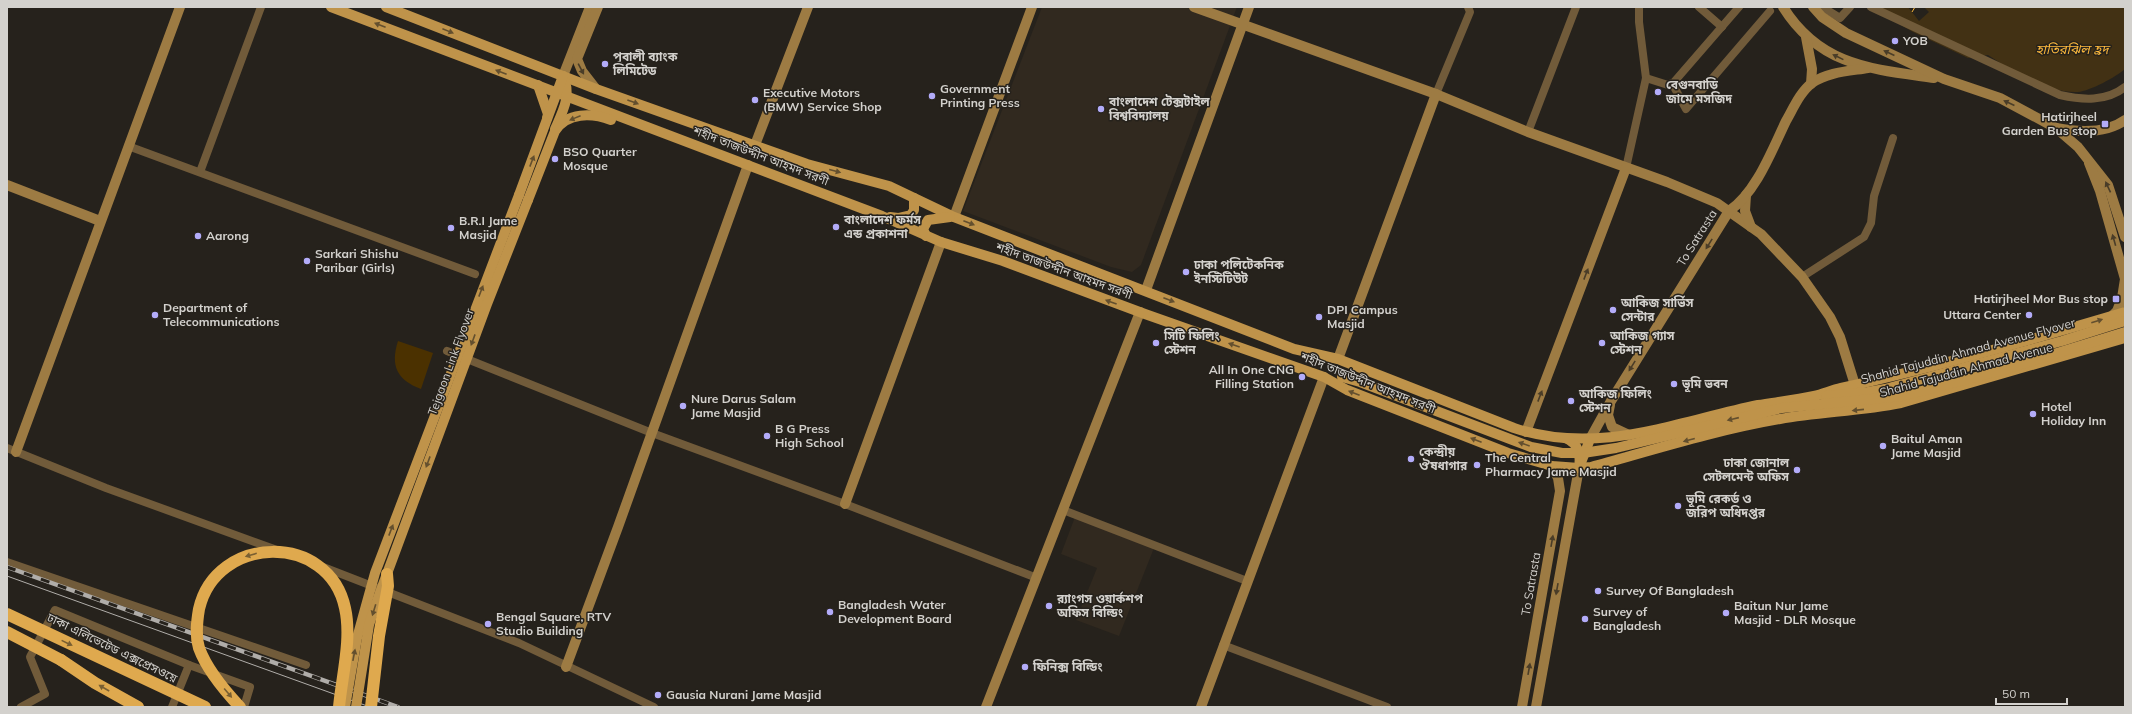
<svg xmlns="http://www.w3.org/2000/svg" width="2132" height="714" font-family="Mulish,'Noto Sans Bengali',sans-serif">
	<rect width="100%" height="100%" fill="#26221c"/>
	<!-- built -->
	<g fill="#31291f">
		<polygon points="1042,7 1237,7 1141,265 1132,272 1111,267 963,211"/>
		<polygon points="1075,517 1154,548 1119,636 1076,620 1097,568 1061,554"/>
	</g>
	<!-- green -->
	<path fill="#4b3100" d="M 398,341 L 433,353 L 421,389 C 397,380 390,366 398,341 Z"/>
	<!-- water -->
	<path fill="#423114" d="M 1874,7 L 2125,7 L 2125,69 C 2116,77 2090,91 2078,92 C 2051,94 2010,70 1988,55 L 1968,58 L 1913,32 L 1883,15 Z"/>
	<!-- pier -->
	<polygon fill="#26221c" points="1908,7 1924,7 1929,12 1919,21"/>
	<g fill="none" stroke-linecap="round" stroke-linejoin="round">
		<!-- ferry -->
		<polyline stroke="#feba3d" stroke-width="1" stroke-dasharray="5 4" stroke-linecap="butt" points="1912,12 1915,7"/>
		<!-- street -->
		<g stroke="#715b3a" stroke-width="8">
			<polyline points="1699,7 1722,27"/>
			<polyline points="1822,7 1840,18 1850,7"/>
			<path d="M 1871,7 L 2060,95 C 2082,100 2106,102 2125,87"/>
			<polyline points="1646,78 1668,85 1674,82 1739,7"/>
			<polyline points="1672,83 1686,109 1770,11"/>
			<polyline points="1436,94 1470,12 1468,7"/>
			<polyline points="1528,132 1576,7"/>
			<polyline points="128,146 475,274"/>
			<polyline points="1626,168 1646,78 1639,22 1639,7"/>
			<polyline points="200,172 261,7"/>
			<polyline points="1802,277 1864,237 1871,223 1874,196 1893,138"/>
			<polyline points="447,351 652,433 845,504 1037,578"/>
			<polyline points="7,448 106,488 277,550"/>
			<polyline points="1063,510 1247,581"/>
			<polyline points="7,562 306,665"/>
			<polyline points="318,565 519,643 654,707"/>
			<polyline points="1223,645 1387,707"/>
			<polyline points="21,707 45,694 30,657 55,610 189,665 250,687 244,707"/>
			<polyline points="172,707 189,665"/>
		</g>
		<!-- secondary -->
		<g stroke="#9d7b43" stroke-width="10">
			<polyline points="1194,7 1436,94 1528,132 1667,182 1717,203 1761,234 1802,277 1830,317 1840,337 1855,385"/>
			<path d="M 1783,7 C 1820,66 1871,69 1934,78"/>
			<polyline points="1813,7 1822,17 1846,33 1944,79 2000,98 2056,128 2078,147 2108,185 2125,237"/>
			<polyline points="1806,37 1812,69 1811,84"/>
			<polyline points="563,76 590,7"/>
			<polyline points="596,89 582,71 577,59 598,7"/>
			<path d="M 2056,128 C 2077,132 2106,134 2125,120"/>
			<polyline points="755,145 808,7"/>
			<polyline points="2089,163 2100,191 2125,279 2122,298 2117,311 2112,316"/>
			<polyline points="7,185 100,221"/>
			<polyline points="1746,195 1745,211 1751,227"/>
			<polyline points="954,217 1032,7"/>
			<polyline points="1146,290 1249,7"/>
			<polyline points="1338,359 1436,94"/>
			<polyline points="1610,405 1608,415 1612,427 1629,435"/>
			<polyline points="1526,432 1626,168"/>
			<path d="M 1590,439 L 1611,401 L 1729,211 C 1756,193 1772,150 1786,121 C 1793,109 1800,92 1812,83 C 1827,72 1850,71 1868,68"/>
			<polyline points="16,452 180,7"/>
			<polyline points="845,504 941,242"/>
			<polyline points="566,667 618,527 748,165"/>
			<polyline points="986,707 1140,312"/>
			<polyline points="1201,707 1324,377"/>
			<polyline points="1522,707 1560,491 1558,478 1552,466"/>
			<polyline points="1536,707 1579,468"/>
		</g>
		<!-- primary -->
		<g stroke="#bf934a" stroke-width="10">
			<polyline points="331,7 882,216 941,242 1003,261 1145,314 1324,377 1347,390 1508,453 1552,466 1579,468 1590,439"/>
			<path d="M 386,7 L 596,89 L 807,164 L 889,186 L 954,217 L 1294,349 L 1338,359 L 1514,428 C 1598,456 1676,422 1758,405 C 1777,402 1796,400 1814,396 C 1823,394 1832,390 1841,388 C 1937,367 2031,340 2125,312"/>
			<polyline points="538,85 548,114 547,118"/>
			<path d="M 555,129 C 563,111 572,95 563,76"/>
			<polyline points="519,195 563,76"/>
			<path d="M 528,200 L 555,131 C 567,112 592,113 611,120"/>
			<polyline points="890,217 898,218 911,215 914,210 914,198"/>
			<polyline points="926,236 923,229 928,220 950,217"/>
			<polyline points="1826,396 1868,392 1885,389 2062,341 2125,321"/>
			<path d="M 1565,438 C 1579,444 1581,454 1579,468 L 1591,467 C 1653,450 1716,430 1780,419 C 1820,412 1860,411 1901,403 L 2125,338"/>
		</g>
		<!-- highway -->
		<polyline stroke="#dfa94e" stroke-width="12" points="61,660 95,683 138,707"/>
		<!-- tram -->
		<polyline stroke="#b0ada9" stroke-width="1" points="7,576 370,707"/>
		<defs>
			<polyline id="rail" points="7,567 398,707"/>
		</defs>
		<!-- rail casing -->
		<use href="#rail" stroke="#b0ada9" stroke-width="4.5"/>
		<!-- rail -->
		<use href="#rail" stroke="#26221c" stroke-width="3" stroke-dasharray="9" stroke-linecap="butt"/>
		<!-- primary-bridge -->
		<g stroke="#bf934a" stroke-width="10">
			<polyline points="1342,377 1360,382 1531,447 1562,453 1583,453 1616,448 1782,408 1902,396 1999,371 2125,332"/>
			<polyline points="345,707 357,638 375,573 519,195"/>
			<polyline points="356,707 369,625 378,598 487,304 528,200"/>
		</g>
		<!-- highway-bridge -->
		<g stroke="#dfa94e" stroke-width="12">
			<polyline points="7,614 205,707"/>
			<polyline points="7,632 61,660"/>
			<path d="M 240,707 C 224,690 207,670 199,648 C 195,635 197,621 199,609 C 216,534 329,532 345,608 C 352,639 342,675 339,707"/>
			<polyline points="371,707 379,636 388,586 387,574"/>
		</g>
	</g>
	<!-- one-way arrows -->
	<defs><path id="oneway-solid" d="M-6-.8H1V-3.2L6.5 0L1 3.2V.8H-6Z"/></defs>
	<g fill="#634f2e">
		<use href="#oneway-solid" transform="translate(380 25) rotate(-159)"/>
		<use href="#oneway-solid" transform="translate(448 31) rotate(22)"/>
		<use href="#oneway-solid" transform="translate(501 72) rotate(-159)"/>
		<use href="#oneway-solid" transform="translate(633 102) rotate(20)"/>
		<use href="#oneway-solid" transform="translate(575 118) rotate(158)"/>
		<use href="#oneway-solid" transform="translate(532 161) rotate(-69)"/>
		<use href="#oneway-solid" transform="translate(835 171) rotate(15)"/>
		<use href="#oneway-solid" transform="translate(969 223) rotate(21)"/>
		<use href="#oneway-solid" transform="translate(481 291) rotate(-69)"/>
		<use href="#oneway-solid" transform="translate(1169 300) rotate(21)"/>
		<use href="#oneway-solid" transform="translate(1111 302) rotate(-160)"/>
		<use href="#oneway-solid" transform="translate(2097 321) rotate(-18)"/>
		<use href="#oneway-solid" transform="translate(473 340) rotate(110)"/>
		<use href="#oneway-solid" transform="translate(1234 345) rotate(-161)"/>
		<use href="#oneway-solid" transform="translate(1354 393) rotate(-159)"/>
		<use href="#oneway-solid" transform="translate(1858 410) rotate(174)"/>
		<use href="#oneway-solid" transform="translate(1733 419) rotate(167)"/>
		<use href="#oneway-solid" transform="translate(1476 440) rotate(-159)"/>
		<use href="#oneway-solid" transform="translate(1689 440) rotate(165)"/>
		<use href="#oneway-solid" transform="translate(1524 444) rotate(-161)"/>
		<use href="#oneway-solid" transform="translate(428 462) rotate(110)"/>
		<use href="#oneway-solid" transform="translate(391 530) rotate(-69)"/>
		<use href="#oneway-solid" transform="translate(374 610) rotate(107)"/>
		<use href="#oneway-solid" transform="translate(354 655) rotate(-79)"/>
	</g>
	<g fill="#4a3d28">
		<use href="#oneway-solid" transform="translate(1889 53) rotate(-155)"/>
		<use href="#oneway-solid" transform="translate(1838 57) rotate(-154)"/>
		<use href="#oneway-solid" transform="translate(581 69) rotate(62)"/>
		<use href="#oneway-solid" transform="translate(2009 103) rotate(-155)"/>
		<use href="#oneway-solid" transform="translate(2108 187) rotate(-115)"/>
		<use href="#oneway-solid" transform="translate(2114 240) rotate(-106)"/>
		<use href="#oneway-solid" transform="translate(1709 244) rotate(122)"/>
		<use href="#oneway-solid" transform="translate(1586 274) rotate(-69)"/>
		<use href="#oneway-solid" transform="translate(1632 366) rotate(122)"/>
		<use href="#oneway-solid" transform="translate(1540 396) rotate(-69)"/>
		<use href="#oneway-solid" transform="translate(1552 541) rotate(-80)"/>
		<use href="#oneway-solid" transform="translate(1557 589) rotate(100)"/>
		<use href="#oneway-solid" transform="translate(1529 669) rotate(-80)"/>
	</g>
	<g fill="#795f32">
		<use href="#oneway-solid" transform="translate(251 555) rotate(164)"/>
		<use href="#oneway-solid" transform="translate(67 643) rotate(26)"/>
		<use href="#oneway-solid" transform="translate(104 688) rotate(-150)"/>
		<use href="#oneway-solid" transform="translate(228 693) rotate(50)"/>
	</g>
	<!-- markers -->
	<g fill="#b3acf9" stroke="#26221c" stroke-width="1.5">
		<circle cx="1895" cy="41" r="4"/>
		<circle cx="605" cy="64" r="4"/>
		<circle cx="1658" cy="92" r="4"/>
		<circle cx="932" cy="96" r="4"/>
		<circle cx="755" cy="100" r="4"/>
		<circle cx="1101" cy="109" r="4"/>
		<rect x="2101" y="120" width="8" height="8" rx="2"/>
		<circle cx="555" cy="159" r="4"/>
		<circle cx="836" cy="227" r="4"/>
		<circle cx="451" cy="228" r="4"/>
		<circle cx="198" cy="236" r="4"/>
		<circle cx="307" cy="261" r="4"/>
		<circle cx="1186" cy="272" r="4"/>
		<rect x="2112" y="295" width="8" height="8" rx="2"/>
		<circle cx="1613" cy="310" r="4"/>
		<circle cx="155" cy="315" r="4"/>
		<circle cx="2029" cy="315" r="4"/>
		<circle cx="1319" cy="317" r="4"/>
		<circle cx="1156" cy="343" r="4"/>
		<circle cx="1602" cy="343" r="4"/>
		<circle cx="1302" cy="377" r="4"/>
		<circle cx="1674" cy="384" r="4"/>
		<circle cx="1571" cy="401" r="4"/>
		<circle cx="683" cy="406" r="4"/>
		<circle cx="2033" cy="414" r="4"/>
		<circle cx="767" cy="436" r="4"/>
		<circle cx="1883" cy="446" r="4"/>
		<circle cx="1411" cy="459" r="4"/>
		<circle cx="1477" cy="465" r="4"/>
		<circle cx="1797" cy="470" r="4"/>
		<circle cx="1678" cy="506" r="4"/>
		<circle cx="1598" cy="591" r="4"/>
		<circle cx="1049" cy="606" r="4"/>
		<circle cx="830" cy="612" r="4"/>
		<circle cx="1726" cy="613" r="4"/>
		<circle cx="1585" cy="619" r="4"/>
		<circle cx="488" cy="624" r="4"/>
		<circle cx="1025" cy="667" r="4"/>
		<circle cx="658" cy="695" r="4"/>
	</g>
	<g text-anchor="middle" stroke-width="3" stroke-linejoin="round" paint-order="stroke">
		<!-- poi labels -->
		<g font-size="12" font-weight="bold" fill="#d3d1cd" stroke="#26221c" text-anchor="start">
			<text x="1903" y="45">YOB</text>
			<text x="613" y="61">পূবালী ব্যাংক<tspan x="613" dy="14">লিমিটেড</tspan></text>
			<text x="1666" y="89">বেগুনবাড়ি<tspan x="1666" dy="14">জামে মসজিদ</tspan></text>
			<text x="940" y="93">Government<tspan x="940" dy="14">Printing Press</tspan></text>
			<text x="763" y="97">Executive Motors<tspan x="763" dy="14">(BMW) Service Shop</tspan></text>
			<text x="1109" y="106">বাংলাদেশ টেক্সটাইল<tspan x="1109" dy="14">বিশ্ববিদ্যালয়</tspan></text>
			<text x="2097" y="121" text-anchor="end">Hatirjheel<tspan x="2097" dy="14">Garden Bus stop</tspan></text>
			<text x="563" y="156">BSO Quarter<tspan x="563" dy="14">Mosque</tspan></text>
			<text x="844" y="224">বাংলাদেশ ফর্মস<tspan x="844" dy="14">এন্ড প্রকাশনা</tspan></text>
			<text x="459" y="225">B.R.I Jame<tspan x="459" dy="14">Masjid</tspan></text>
			<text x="206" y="240">Aarong</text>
			<text x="315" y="258">Sarkari Shishu<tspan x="315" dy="14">Paribar (Girls)</tspan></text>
			<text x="1194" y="269">ঢাকা পলিটেকনিক<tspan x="1194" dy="14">ইনস্টিটিউট</tspan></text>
			<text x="2108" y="303" text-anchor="end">Hatirjheel Mor Bus stop</text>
			<text x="1621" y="307">আকিজ সার্ভিস<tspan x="1621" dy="14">সেন্টার</tspan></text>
			<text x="163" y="312">Department of<tspan x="163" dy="14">Telecommunications</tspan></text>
			<text x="1327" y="314">DPI Campus<tspan x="1327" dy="14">Masjid</tspan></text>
			<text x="2021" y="319" text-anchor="end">Uttara Center</text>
			<text x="1164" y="340">সিটি ফিলিং<tspan x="1164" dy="14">স্টেশন</tspan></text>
			<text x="1610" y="340">আকিজ গ্যাস<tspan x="1610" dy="14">স্টেশন</tspan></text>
			<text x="1294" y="374" text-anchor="end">All In One CNG<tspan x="1294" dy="14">Filling Station</tspan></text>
			<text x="1682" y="388">ভূমি ভবন</text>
			<text x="1579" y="398">আকিজ ফিলিং<tspan x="1579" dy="14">স্টেশন</tspan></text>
			<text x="691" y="403">Nure Darus Salam<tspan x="691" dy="14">Jame Masjid</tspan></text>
			<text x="2041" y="411">Hotel<tspan x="2041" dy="14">Holiday Inn</tspan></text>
			<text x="775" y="433">B G Press<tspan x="775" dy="14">High School</tspan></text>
			<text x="1891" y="443">Baitul Aman<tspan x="1891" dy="14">Jame Masjid</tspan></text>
			<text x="1419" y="456">কেন্দ্রীয়<tspan x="1419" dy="14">ঔষধাগার</tspan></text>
			<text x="1485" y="462">The Central<tspan x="1485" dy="14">Pharmacy Jame Masjid</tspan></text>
			<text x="1789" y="467" text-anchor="end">ঢাকা জোনাল<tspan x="1789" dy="14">সেটলমেন্ট অফিস</tspan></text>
			<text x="1686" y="503">ভূমি রেকর্ড ও<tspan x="1686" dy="14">জরিপ অধিদপ্তর</tspan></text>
			<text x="1606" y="595">Survey Of Bangladesh</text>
			<text x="1057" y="603">র‍্যাংগস ওয়ার্কশপ<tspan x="1057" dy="14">অফিস বিল্ডিং</tspan></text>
			<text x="838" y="609">Bangladesh Water<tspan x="838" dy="14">Development Board</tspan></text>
			<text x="1734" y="610">Baitun Nur Jame<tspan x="1734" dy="14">Masjid - DLR Mosque</tspan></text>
			<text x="1593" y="616">Survey of<tspan x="1593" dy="14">Bangladesh</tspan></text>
			<text x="496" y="621">Bengal Square, RTV<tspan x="496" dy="14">Studio Building</tspan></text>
			<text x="1033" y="671">ফিনিক্স বিল্ডিং</text>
			<text x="666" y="699">Gausia Nurani Jame Masjid</text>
		</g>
		<!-- street labels -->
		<g font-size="12" fill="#d3d1cd" stroke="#26221c">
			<text transform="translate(761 156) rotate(21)" y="4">শহীদ তাজউদ্দীন আহমদ সরণী</text>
			<text transform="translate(1697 238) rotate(-58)" y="4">To Satrasta</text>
			<text transform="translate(1064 271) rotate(20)" y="4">শহীদ তাজউদ্দীন আহমদ সরণী</text>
			<text transform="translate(1968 351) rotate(-15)" y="4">Shahid Tajuddin Ahmad Avenue Flyover</text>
			<text transform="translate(451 362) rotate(-70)" y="4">Tejgaon Link Flyover</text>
			<text transform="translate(1966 370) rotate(-15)" y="4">Shahid Tajuddin Ahmad Avenue</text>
			<text transform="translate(1368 383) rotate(22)" y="4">শহীদ তাজউদ্দীন আহমদ সরণী</text>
			<text transform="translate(1531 584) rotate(-80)" y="4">To Satrasta</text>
			<text transform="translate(112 648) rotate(26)" y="4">ঢাকা এলিভেটেড এক্সপ্রেসওয়ে</text>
		</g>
		<!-- water labels -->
		<g font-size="13" font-style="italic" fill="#feba3d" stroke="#26221c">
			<text x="2072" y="54">হাতিরঝিল হ্রদ</text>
		</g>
	</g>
	<!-- border -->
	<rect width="2132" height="714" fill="none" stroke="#d3d1cd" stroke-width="16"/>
	<!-- scale -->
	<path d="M1996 698v6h71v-6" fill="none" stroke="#d3d1cd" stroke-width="2"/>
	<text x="2002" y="698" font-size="12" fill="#d3d1cd" stroke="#26221c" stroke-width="3" paint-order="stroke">50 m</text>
</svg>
